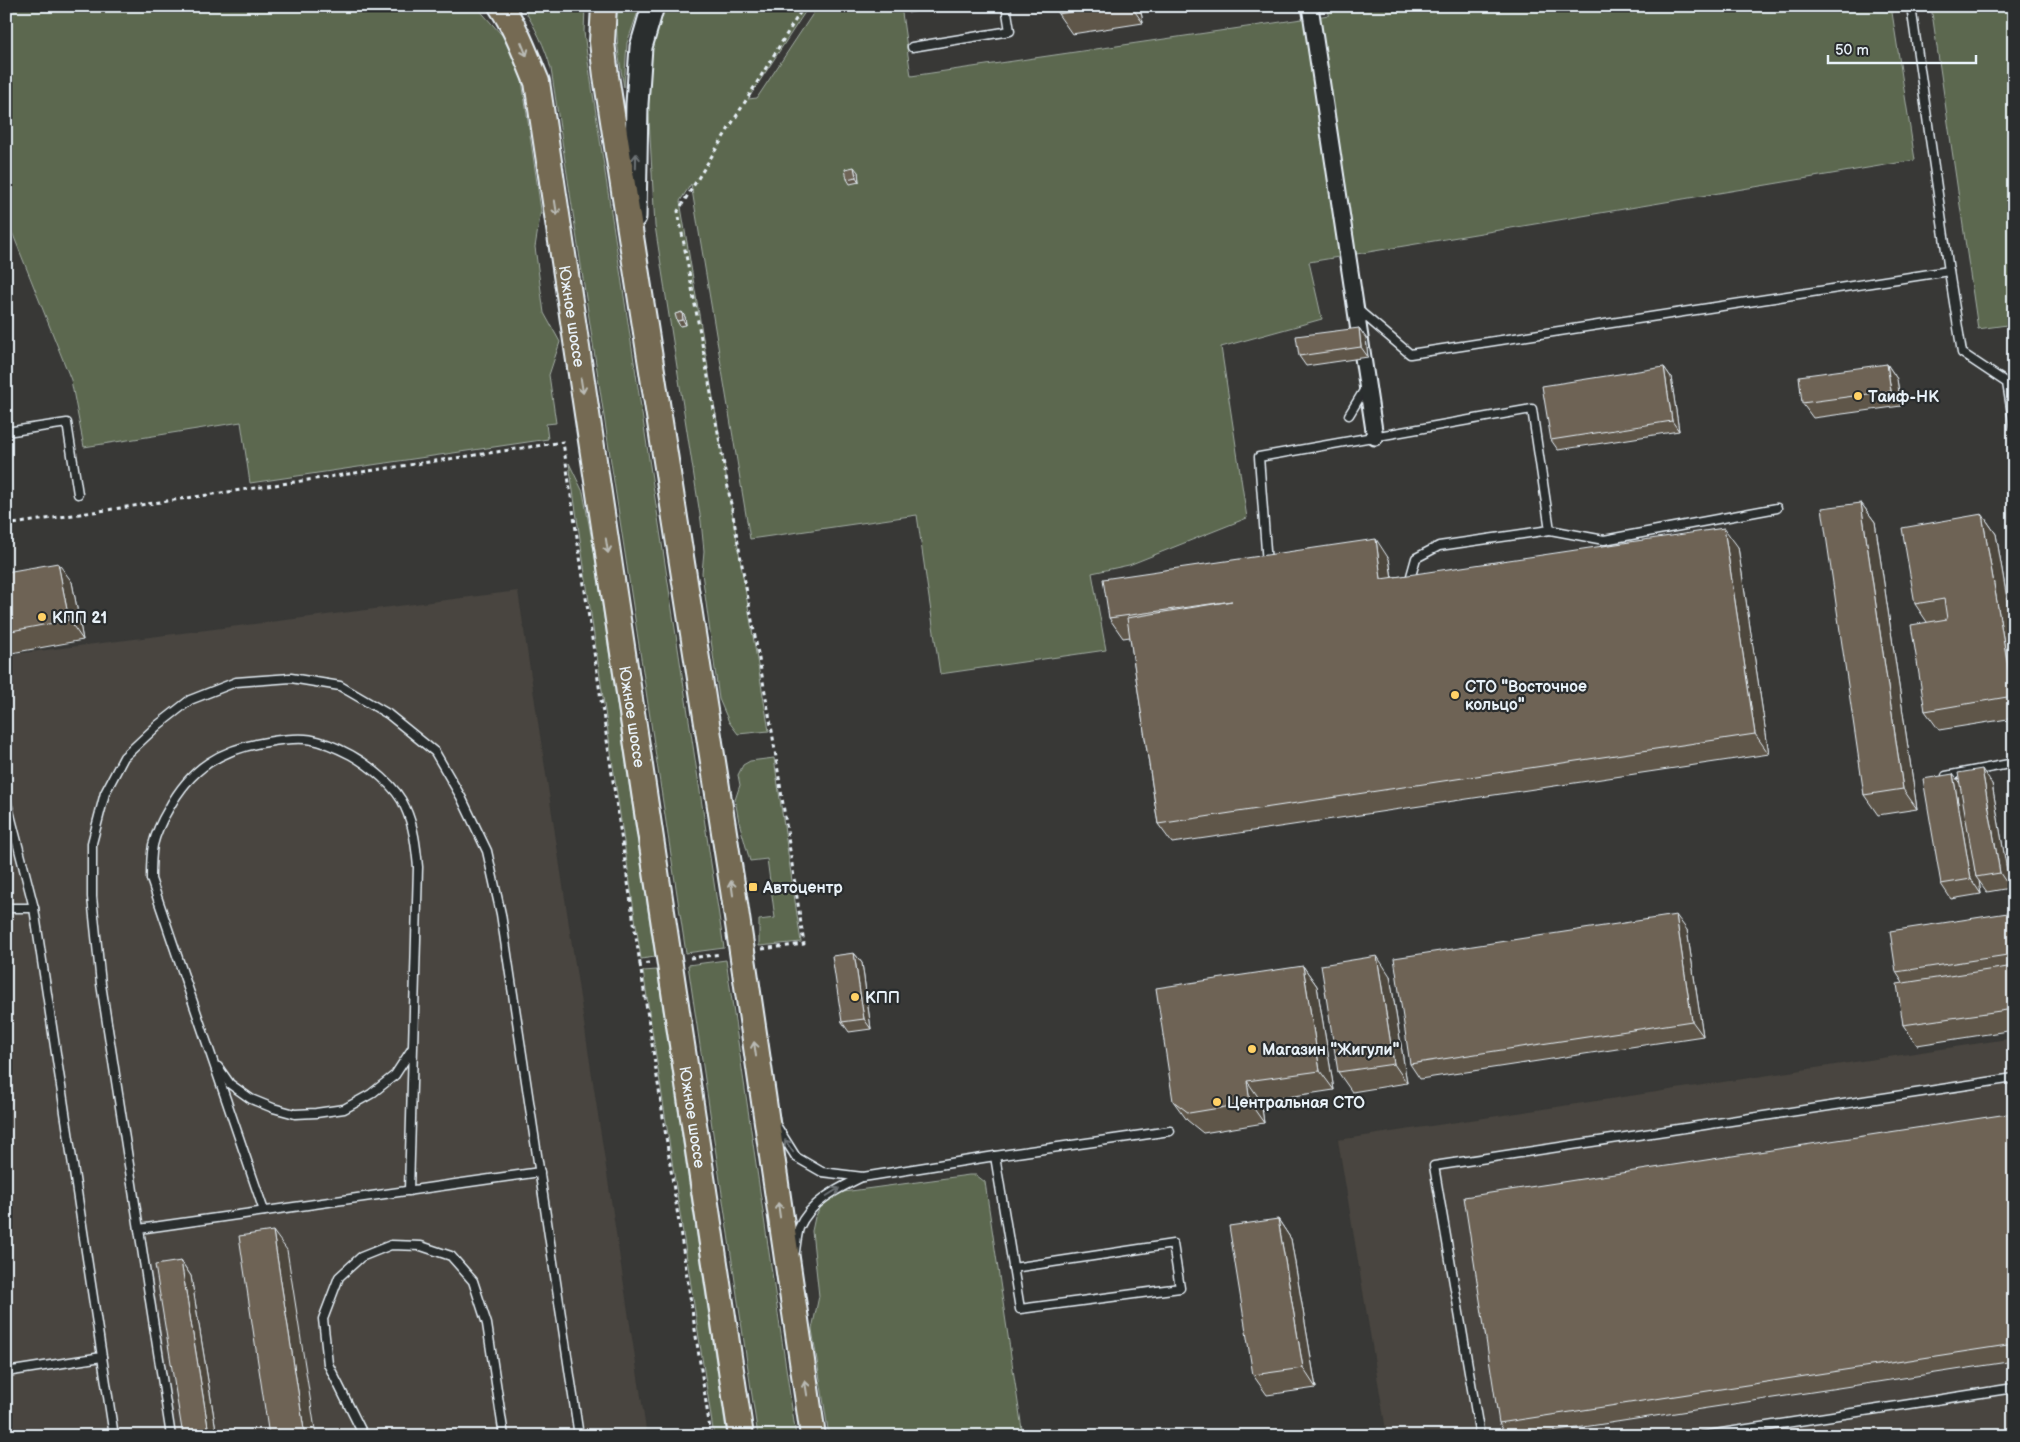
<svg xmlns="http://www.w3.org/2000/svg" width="2020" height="1442" font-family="'Balsamiq Sans',sans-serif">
	<rect width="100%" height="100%" fill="#383836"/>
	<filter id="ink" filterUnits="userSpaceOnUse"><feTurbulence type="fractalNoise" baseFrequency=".02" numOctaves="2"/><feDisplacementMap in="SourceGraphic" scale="10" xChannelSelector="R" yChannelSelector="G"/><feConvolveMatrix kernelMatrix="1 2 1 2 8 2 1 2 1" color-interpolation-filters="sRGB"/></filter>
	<g filter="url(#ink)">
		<!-- built -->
		<g fill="#48453f">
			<polygon points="518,591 647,1436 6,1436 6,655"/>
			<polygon points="2014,1038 2014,1436 1387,1436 1338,1140"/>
		</g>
		<!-- green -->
		<g fill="#5c684f" stroke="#a2aca4">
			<polygon points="6,6 476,6 509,43 520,67 541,210 535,247 544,313 560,342 549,375 556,423 546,424 548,439 250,483 241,422 84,447 71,380 6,217"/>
			<path d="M 522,6 L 585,6 L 584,32 L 587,55 L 724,948 L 686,953 L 551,69 C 545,46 535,27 522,6 Z"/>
			<path d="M 617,6 L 640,6 L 627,43 L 624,87 C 619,61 615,34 617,6 Z"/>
			<polygon points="661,6 809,6 748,99 757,98 818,6 901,6 911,76 1329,15 1328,6 1891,6 1915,160 1309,262 1322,319 1221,347 1247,518 1129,565 1092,573 1106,650 940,674 917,515 750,539 691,184 680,201 769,731 738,734 729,722 719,699 702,573 704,551 701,521 655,226 646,66"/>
			<polygon points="1931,6 2014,6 2014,324 1978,329"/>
			<polygon points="569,463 583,492 594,551 655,957 641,959"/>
			<polygon points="774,758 801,942 759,946 759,920 775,918 767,859 750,861 739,822 735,800 740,785 738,775 743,765 750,761"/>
			<polygon points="726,960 796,1436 758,1436 688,965"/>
			<polygon points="657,970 727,1436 714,1436 643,971"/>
			<polygon points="969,1175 976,1175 985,1182 1023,1436 829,1436 812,1329 819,1296 812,1231 815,1217 821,1207 830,1198 843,1192"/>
		</g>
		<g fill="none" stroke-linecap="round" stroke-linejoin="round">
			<defs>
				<g id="lane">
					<polyline points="1911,6 1949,271"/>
					<polyline points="912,47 1010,31 1006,6"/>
					<polyline points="1357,309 1410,354 1949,271 1962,353 2007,383 2014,426"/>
					<polyline points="1349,415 1366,387"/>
					<polyline points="6,432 67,423 78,494"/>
					<polyline points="1550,530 1604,540 1777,508"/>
					<polyline points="1267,564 1259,457 1532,409 1550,530 1439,546 1416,558 1409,583"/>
					<polyline points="1946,776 2014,763"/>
					<polyline points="6,799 34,908 114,1436"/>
					<polyline points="6,908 34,908"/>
					<polyline points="218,1067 230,1084 251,1099 273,1108 295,1114 316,1113 344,1109 371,1094 395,1075 412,1049"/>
					<polyline points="776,1125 796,1157 822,1172 863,1177 995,1156 1020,1309 1180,1288 1173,1244 1013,1268"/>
					<polyline points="995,1156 1170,1131"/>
					<path d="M 264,1211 L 151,879 C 151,868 151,856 153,845 C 156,833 162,820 168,810 C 190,768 221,749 267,742 C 304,736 317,737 351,755 C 369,765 397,787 405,807 C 414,826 416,847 418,867 L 409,1191"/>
					<polyline points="139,1229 540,1172"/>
					<path d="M 795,1251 C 796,1244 797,1235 799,1228 C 810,1202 837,1189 862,1177"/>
					<polyline points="6,1372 102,1357"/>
					<polyline points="171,1436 101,984 92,897 92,843 105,793 124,757 158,725 190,700 236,682 291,678 340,686 388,714 435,752 461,797 487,851 501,914 579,1436"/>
					<polyline points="364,1436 328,1364 323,1319 339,1277 361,1257 391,1245 421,1246 451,1256 473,1281 487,1324 504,1436"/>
					<polyline points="1480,1436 1434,1166 2014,1078"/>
					<polyline points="1702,1436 2014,1388"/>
				</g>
				<polyline id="street" points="1310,6 1375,437"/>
				<polyline id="secondary" points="635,217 637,104 641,47 653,6"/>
				<g id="primary">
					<path id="s1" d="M 501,6 C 517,30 526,56 537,82 L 741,1436"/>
					<polyline points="604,6 602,42 606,76 733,890 813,1436"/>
				</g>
			</defs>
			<!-- lane casing -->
			<use href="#lane" stroke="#e8f1f8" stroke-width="11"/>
			<!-- street casing -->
			<use href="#street" stroke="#e8f1f8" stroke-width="19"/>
			<!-- secondary casing -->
			<use href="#secondary" stroke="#e8f1f8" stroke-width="25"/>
			<!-- primary casing -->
			<use href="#primary" stroke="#e8f1f8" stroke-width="28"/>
			<!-- path -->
			<g stroke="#e8f1f8" stroke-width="3" stroke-dasharray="4 4" stroke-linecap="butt">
				<polyline points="6,525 563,442 640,964 649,963"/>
				<polyline points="762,949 804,944 772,731 678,211 804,6"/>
				<polyline points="690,958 721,954"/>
				<polyline points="640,964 711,1436"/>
			</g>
			<!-- lane -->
			<use href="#lane" stroke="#2a2d2e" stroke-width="8"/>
			<!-- street -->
			<use href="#street" stroke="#2a2d2e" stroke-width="15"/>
			<!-- secondary -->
			<use href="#secondary" stroke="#2a2d2e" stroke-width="21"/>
			<!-- primary -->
			<use href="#primary" stroke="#746b52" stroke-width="24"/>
		</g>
		<!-- wall -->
		<g fill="#5f5649" stroke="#e8f1f8">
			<polygon points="904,6 948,6 908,13"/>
			<polygon points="1057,6 1140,6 1143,23 1072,34 1058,14"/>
			<polygon points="858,172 859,182 850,184 847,179"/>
			<polygon points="682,312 685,317 686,325 680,326 677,321"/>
			<polygon points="1359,328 1366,338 1368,357 1306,366 1299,356"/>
			<polygon points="1887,364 1897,379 1901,406 1813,418 1802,403"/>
			<polygon points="1664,367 1671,377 1679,431 1558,450 1551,440"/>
			<polygon points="1861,503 1875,522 1917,809 1878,815 1864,795"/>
			<polygon points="1982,514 1996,534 2014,640 2014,718 1939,730 1925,711 1927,622 1915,604"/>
			<polygon points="1738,547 1769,754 1172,843 1158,824 1130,637 1123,638 1109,618 1389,559 1392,577"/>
			<polygon points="6,572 72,582 83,640 6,654"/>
			<polygon points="1960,784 1992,784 2010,888 1987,892 1979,881 1981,894 1951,899 1941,884"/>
			<polygon points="2014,912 2014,1030 1917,1045 1903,1025 1903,983 1896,972"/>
			<polygon points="1687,930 1703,1036 1420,1079 1410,1064"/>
			<polygon points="854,953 862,963 871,1029 849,1032 842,1022"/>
			<polygon points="1303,966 1317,986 1334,1090 1261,1101 1264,1123 1203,1133 1187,1120 1173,1101"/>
			<polygon points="1390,976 1407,1083 1352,1092 1338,1072"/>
			<polygon points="2014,1113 2014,1361 1525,1436 1508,1436 1499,1423"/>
			<polygon points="1278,1219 1291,1239 1316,1388 1267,1395 1253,1375"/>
			<polygon points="181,1261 191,1276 217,1436 183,1436"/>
		</g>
		<!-- shaded-wall -->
		<g fill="#4d463c" stroke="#e8f1f8">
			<polygon points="1131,6 1140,6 1143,23"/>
			<polygon points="854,167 858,172 859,182 856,177"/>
			<polygon points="682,312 685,317 686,325 683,320"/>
			<polygon points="1359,328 1366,338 1368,357 1361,347"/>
			<polygon points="1887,364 1897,379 1901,406 1891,391"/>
			<polygon points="1664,367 1671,377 1679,431 1672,421"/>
			<polygon points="1861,503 1875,522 1917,809 1903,789"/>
			<polygon points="1982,514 1996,534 2014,640 2014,697 2013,696"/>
			<polygon points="1724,528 1738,547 1769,754 1755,734"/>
			<polygon points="1376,539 1389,559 1395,598 1381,579"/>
			<polygon points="58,563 72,582 83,640 69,620"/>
			<polygon points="1982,769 1992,784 2010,888 2000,873"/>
			<polygon points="1953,774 1964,789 1976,877 1979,881 1981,894 1971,879"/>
			<polygon points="1676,915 1687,930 1703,1036 1692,1021"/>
			<polygon points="854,953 862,963 871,1029 864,1019"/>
			<polygon points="1377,956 1390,976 1407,1083 1394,1064"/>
			<polygon points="1303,966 1317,986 1334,1090 1320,1071"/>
			<polygon points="1247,1081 1261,1101 1264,1123 1250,1103"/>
			<polygon points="1278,1219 1291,1239 1316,1388 1303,1368"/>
			<polygon points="273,1231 287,1250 316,1436 305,1436"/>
			<polygon points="181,1261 191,1276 217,1436 210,1436 209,1433"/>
		</g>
		<!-- building -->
		<g fill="#6e6455" stroke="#e8f1f8">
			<polygon points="1057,6 1108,6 1058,14"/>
			<polygon points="854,167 856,177 847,179 845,169"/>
			<polygon points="682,312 683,320 677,321 675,314"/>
			<polygon points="1359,328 1361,347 1299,356 1296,336"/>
			<polygon points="1887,364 1891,391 1802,403 1799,376"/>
			<polygon points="1664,367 1672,421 1551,440 1542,386"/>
			<polygon points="1861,503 1903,789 1864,795 1822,508"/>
			<polygon points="1982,514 2013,696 1925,711 1911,625 1947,619 1944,599 1915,604 1902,528"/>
			<polygon points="1724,528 1755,734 1158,824 1127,618 1232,601 1109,618 1103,579 1376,539 1381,579"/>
			<polygon points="58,563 69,620 6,632 6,572"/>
			<polygon points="1982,769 2000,873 1976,877 1958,773"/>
			<polygon points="1953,774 1971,879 1941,884 1923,779"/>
			<polygon points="2014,912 2014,954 1896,972 1890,931"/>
			<polygon points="1676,915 1692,1021 1410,1064 1394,958"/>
			<polygon points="854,953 864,1019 842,1022 832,956"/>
			<polygon points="1377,956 1394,1064 1338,1072 1321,965"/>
			<polygon points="1303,966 1320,1071 1247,1081 1250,1103 1189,1113 1173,1101 1156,988"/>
			<polygon points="2014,966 2014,1009 1903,1025 1897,984"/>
			<polygon points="2014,1113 2014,1344 1499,1423 1464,1197"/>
			<polygon points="1278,1219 1303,1368 1253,1375 1229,1226"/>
			<polygon points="273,1231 305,1436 269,1436 239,1236"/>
			<polygon points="181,1261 209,1433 194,1436 183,1436 155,1265"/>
		</g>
		<!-- one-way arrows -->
		<defs><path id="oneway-shaft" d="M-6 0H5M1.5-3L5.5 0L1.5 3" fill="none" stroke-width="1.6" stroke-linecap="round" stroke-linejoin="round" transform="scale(1.25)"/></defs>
		<g stroke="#babbb6">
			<use href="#oneway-shaft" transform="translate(524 49) rotate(68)"/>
			<use href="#oneway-shaft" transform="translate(556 208) rotate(81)"/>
			<use href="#oneway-shaft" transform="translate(582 386) rotate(81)"/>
			<use href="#oneway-shaft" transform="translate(607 546) rotate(81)"/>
			<use href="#oneway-shaft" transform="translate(732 888) rotate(-98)"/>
			<use href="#oneway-shaft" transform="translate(755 1049) rotate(-98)"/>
			<use href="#oneway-shaft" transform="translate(779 1210) rotate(-98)"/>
			<use href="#oneway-shaft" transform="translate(806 1388) rotate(-99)"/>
		</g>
		<g stroke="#6c7275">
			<use href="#oneway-shaft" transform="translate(636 161) rotate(-89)"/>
			<use href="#oneway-shaft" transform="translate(789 1146) rotate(-124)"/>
			<use href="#oneway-shaft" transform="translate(833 1192) rotate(-32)"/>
		</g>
	</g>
	<!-- markers -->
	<g fill="#ffd166" stroke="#2a2d2e" stroke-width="2">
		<circle cx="1858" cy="396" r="5"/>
		<circle cx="42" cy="617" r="5"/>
		<circle cx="1455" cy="695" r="5"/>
		<rect x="748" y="882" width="10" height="10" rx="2.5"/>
		<circle cx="855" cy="997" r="5"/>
		<circle cx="1252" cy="1049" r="5"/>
		<circle cx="1217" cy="1102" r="5"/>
	</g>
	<g text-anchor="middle" stroke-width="4.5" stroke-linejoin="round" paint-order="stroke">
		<!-- street labels -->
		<g font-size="16" fill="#e8f1f8" stroke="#2a2d2e">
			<text dy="6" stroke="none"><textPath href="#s1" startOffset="321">Южное шоссе</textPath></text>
			<text dy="6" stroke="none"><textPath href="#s1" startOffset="726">Южное шоссе</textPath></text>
			<text dy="6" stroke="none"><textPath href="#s1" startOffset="1131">Южное шоссе</textPath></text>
		</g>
		<!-- poi labels -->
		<g font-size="16" font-weight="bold" fill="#e8f1f8" stroke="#2a2d2e" text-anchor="start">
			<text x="1868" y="402">Таиф-НК</text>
			<text x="52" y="623">КПП 21</text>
			<text x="1465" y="692">СТО "Восточное<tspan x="1465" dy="18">кольцо"</tspan></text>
			<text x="763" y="893">Автоцентр</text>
			<text x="865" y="1003">КПП</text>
			<text x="1262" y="1055">Магазин "Жигули"</text>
			<text x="1227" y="1108">Центральная СТО</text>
		</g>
	</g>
	<!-- margin -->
	<rect width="2020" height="1442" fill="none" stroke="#2a2d2e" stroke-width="25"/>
	<rect x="12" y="12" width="1995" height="1417" fill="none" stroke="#e8f1f8" stroke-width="2" filter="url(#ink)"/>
	<!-- scale -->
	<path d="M1828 55v8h148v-8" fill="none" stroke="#e8f1f8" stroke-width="2.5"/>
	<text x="1835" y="55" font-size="15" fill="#e8f1f8" stroke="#2a2d2e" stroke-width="4" paint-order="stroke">50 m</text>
</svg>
